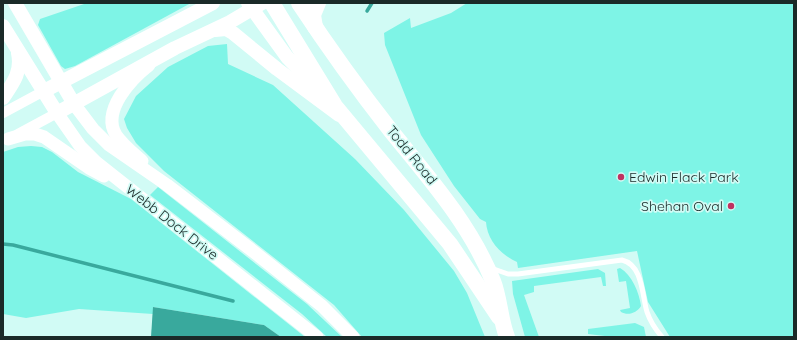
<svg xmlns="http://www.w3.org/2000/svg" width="797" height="340" font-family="Quicksand,sans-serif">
	<rect width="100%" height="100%" fill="#d1fbf5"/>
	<!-- green -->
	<g fill="#7ef4e6">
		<polygon points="87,3 191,3 75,66 65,69 61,66 38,25 40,19"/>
		<path d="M 467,3 L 794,3 L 794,337 L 670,337 L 648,302 L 637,251 L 518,268 L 517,262 C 501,255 487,240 486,222 L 480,219 L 454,186 L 421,135 L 385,45 L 384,33 L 410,18 L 411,28 L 451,13 Z"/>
		<polygon points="227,44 228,64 273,85 355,159 404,210 454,271 467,293 485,337 362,337 334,305 164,171 136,143 127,128 124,119 136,96 168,67 208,46"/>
		<polygon points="31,146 42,147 52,152 78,172 131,199 305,337 281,337 264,325 153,307 153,314 79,309 26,318 3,314 3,152 18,147"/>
		<polygon points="158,187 307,304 342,337 327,337 302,314 150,195"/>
		<path d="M 620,268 C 632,275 639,292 641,306 C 637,313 628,316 621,312 L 620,310 L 630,308 L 626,281 L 619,282 L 617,269 Z"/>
		<polygon points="598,269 605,273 606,286 603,286 601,277 534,286 534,292 524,295 539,337 525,337 513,294 512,281"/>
		<polygon points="635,323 644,327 646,337 613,337 588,334 588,329"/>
	</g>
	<!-- water -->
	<polygon fill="#39a99d" points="153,307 264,325 281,337 151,337"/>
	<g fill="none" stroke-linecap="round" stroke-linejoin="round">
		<!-- stream -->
		<g stroke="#39a99d" stroke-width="3.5">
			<polyline points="367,11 372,3"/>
			<polyline points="3,244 13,245 233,301"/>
		</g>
		<!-- service -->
		<path stroke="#fff" stroke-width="5" d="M 491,268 L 508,274 L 518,274 L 622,260 C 643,265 642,296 647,312 C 650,321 656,330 662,337"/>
		<!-- minor -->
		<g stroke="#fff" stroke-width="10">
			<polyline points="3,113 42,92"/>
			<polyline points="18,134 57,113"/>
		</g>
		<!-- tertiary -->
		<g stroke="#fff" stroke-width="13">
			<polyline points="74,104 93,129 109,145 167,185 249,248 322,306 353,337"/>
			<polyline points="57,113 80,146 96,162 317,337"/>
			<polyline points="8,139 25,134 35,134 44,137 89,168 104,176"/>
			<path d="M 142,161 C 133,153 122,144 116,135 C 101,111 131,79 149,65"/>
		</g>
		<!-- secondary -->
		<g stroke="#fff" stroke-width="14">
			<polyline points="15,3 74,104"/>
			<polyline points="248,3 287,57 323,94"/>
			<polyline points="3,26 57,113 175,48 230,22 262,3"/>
			<polyline points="215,30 226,29 233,33 277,69 339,115"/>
			<polyline points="42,92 213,3"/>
			<path d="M 3,98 C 13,83 22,72 18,53"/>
		</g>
		<!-- primary -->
		<g stroke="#fff" stroke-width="16">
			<polyline points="272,3 335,106 450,244 499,317"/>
			<path d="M 299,3 C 328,47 359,90 391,131 C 429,178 470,224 493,281 C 500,299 500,319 507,337"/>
			<polyline points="315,27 313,15 318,3"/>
		</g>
	</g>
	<!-- markers -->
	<g fill="#bf3261" stroke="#d1fbf5" stroke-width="1.5">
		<circle cx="621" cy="177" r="4"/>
		<circle cx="731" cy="206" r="4"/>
	</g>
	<g text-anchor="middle" stroke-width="3.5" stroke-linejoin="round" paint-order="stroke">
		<!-- street labels -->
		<g font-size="14" fill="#1a2a28" stroke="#d1fbf5">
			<text transform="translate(412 155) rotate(51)" y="5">Todd Road</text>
			<text transform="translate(172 222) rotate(38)" y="5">Webb Dock Drive</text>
		</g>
		<!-- poi labels -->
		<g font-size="14" fill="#1a2a28" stroke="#d1fbf5" text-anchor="start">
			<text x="629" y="182">Edwin Flack Park</text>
			<text x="723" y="211" text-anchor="end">Shehan Oval</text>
		</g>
	</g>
	<!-- border -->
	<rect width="797" height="340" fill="none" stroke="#1a2a28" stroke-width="8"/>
</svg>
